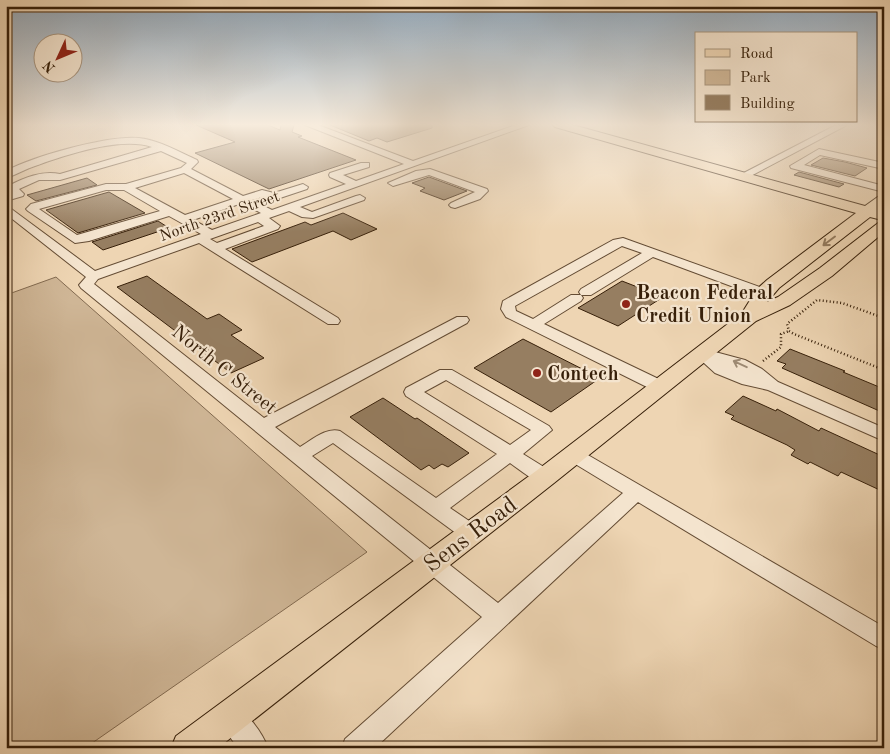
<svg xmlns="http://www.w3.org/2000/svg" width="890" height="754" font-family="'Old Standard TT',serif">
	<rect width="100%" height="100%" fill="#eed5b3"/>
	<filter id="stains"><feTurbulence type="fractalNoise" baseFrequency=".004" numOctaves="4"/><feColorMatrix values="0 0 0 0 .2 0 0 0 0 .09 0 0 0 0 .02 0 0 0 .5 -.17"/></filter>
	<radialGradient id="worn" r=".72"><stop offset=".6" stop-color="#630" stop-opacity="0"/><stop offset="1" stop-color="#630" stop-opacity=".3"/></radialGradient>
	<!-- green -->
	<polygon fill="#cfb696" stroke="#826a50" points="56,277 367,552 85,748 6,748 6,295"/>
	<!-- building -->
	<g fill="#967e61" stroke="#361f09">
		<polygon points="196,125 268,125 280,130 281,125 294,125 292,132 302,136 298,137 356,160 269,189 195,153 235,142"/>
		<polygon points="330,125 432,125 432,128 387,142 377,138 369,141"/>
		<polygon points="823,158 845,162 867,168 855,176 811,165"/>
		<polygon points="799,172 844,184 839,187 794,175"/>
		<polygon points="429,177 467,191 444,200 420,191 425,188 412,183"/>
		<polygon points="87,178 97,185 36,201 27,195"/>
		<polygon points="109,192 145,213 78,233 46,210"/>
		<polygon points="343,213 377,229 351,240 333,231 252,262 232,249 305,222 311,225"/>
		<polygon points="158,221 169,228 103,250 92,242"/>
		<polygon points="147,276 207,319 219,314 242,330 231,335 264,358 231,373 117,287"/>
		<polygon points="622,281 663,297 618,326 578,308"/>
		<polygon points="523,339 600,378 551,412 474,368"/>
		<polygon points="790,349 845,371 843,372 884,389 884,413 782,368 786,364 777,361"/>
		<polygon points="743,396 776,411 777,409 819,431 821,428 884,457 884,492 841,472 838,476 810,462 808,464 791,455 795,450 787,445 731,419 734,416 725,412"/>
		<polygon points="383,398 415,419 417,418 469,453 448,467 442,464 434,469 429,465 421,470 350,417"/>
	</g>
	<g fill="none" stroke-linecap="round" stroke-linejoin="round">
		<defs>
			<g id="minor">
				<path d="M 305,125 L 318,125 L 413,161 L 516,125 L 529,125 L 300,207 L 312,212 L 356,196 L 360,195 L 365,198 L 364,200 L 313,218 L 302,217 L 289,211 L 269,218 L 280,226 L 278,229 L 225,249 L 338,318 L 340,321 L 338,324 L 328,324 L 199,243 L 98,279 L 94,284 L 264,418 L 457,317 L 467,317 L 469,320 L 467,323 L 275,427 L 300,447 C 312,440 326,427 340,431 L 436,498 L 497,454 L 406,396 L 404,392 L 406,388 L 440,370 L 452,370 L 549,426 L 552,430 L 523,454 L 552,472 L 555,477 L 552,482 C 537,486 522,471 510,463 L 450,508 L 478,527 L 481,533 L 478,539 L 471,541 L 464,539 L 333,443 L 312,456 L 498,603 L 623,493 L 567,459 L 565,455 L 567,451 L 574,449 L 581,451 L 884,627 L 884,649 L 876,646 L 638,502 L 375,748 L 342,748 L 345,739 L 482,617 L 81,288 L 79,285 L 86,277 L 6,214 L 6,205 L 95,271 L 201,234 L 169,216 L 89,241 L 75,243 L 28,211 L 26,209 L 31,204 L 106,184 L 126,184 L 181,168 L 187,163 L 161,151 L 60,180 L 39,180 L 19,189 L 24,194 L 23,196 L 6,201 L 6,194 L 11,193 L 7,188 L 8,186 C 24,178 42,170 60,174 L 152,147 C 121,136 65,155 35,166 C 25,169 16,175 6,178 L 6,171 C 34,156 108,135 139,138 C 159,140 179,152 197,160 L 198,162 L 191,169 L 243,196 L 262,190 L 274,193 L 303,184 L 308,187 L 307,189 L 274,200 L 262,197 L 252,200 L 272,210 L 346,184 L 330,177 L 329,175 L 330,173 L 361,163 L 369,163 L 369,167 L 343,175 L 356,181 L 404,164 ZM 184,173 L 233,199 L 185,215 L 135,188 ZM 106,190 L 124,190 L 160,211 L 77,235 L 39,209 ZM 242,203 L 261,213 L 212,230 L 193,220 ZM 258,222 L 264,226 L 217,243 L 210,239 ZM 446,380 L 531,430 L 510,445 L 424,392 Z"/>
				<polygon points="836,125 845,126 745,179 737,179 736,177"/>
				<polygon points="819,149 884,163 884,169 820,155 804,165 884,186 884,192 791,168 790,166"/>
				<polygon points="430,169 487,189 488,191 480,199 455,208 451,207 449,205 451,203 475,192 429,175 393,186 388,183 416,171"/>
				<polygon points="623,238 768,290 770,293 763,297 758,296 653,257 591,295 581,295 579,292 581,289 642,253 622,246 515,306 516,311 533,319 571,295 581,295 583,298 581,301 544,324 667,383 669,387 667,391 655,391 506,317 501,309 503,301 613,240"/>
				<polygon points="704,349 745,360 762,369 778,382 884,428 884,441 768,390 742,384 715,373 694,354 696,351"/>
				<path d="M 230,704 C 246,710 262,732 268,748 L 238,748 L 221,725 L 217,716 L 221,707 Z"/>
			</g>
			<path id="major" d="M 553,125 L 573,125 L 865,206 L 879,196 L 884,195 L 884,206 L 879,210 L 884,211 L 884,232 L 832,276 L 790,305 L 756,321 L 554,483 L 218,748 L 171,748 L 176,736 L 536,471 L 742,313 L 757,289 L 767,280 L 856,213 L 555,127 ZM 870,217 L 882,220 L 820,268 L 778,297 L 767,302 L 779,288 Z"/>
		</defs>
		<!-- minor casing -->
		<use href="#minor" stroke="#644c34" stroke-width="2"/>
		<!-- major casing -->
		<use href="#major" stroke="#361f09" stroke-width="2"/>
		<!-- path -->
		<g stroke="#361f09" stroke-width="2.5" stroke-dasharray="1 2.5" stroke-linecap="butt">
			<polyline points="884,318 842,303 817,300 787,324 789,331 794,334 884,370"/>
			<polyline points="763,361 781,347 781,334 789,331"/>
		</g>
		<!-- minor -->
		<use href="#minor" fill="#f4e4ce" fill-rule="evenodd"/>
		<!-- major -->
		<use href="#major" fill="#eed5b3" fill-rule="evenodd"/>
	</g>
	<!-- one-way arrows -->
	<defs><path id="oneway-shaft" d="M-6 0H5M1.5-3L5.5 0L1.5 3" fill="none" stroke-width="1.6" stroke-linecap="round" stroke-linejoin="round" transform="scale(1.25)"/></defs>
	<use stroke="#927a5e" href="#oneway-shaft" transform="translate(829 241) rotate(143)"/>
	<use stroke="#9e8b75" href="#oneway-shaft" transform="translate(740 364) rotate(-155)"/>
	<!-- sky -->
	<linearGradient id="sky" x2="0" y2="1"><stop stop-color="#91a8bc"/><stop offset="0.54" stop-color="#f7ecdd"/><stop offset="1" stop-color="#f7ecdd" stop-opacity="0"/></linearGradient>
	<rect width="890" height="231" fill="url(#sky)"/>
	<!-- markers -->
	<g fill="#8f2418" stroke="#f4e4ce" stroke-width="2">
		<circle cx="626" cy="304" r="5"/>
		<circle cx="537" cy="373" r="5"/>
	</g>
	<g text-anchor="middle" stroke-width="4.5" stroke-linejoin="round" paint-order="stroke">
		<!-- far-street labels -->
		<g font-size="16" fill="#361f09" stroke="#f4e4ce">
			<text transform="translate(219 215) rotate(-19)" y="6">North 23rd Street</text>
		</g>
		<!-- poi labels -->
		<g font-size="20" font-weight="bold" fill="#361f09" stroke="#f4e4ce" text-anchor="start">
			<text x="636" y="299">Beacon Federal<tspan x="636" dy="23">Credit Union</tspan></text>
			<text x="547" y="380">Contech</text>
		</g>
		<!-- street labels -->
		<g font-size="20" fill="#361f09" stroke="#f4e4ce">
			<text transform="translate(225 369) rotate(39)" y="7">North C Street</text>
		</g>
		<!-- near-street labels -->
		<g font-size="24" fill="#361f09" stroke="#f4e4ce">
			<text transform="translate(470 534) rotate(-37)" y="8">Sens Road</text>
		</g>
	</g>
	<!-- margin -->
	<rect width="890" height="754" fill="none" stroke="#eed5b3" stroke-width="25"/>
	<rect x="8" y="8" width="875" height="739" fill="none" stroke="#361f09" stroke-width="2.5"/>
	<rect x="12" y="12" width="865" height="729" fill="none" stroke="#361f09"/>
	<!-- legend -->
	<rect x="695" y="32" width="162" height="90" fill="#f4e4ce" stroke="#a8957f"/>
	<rect x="705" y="49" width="25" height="8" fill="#eed5b3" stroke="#a8957f"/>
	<text x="740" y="58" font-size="15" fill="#361f09">Road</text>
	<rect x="705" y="70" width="25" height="15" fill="#cfb696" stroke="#a8957f"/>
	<text x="740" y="82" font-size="15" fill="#361f09">Park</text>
	<rect x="705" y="95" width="25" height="15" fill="#967e61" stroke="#a8957f"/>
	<text x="740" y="108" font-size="15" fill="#361f09">Building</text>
	<!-- north arrow -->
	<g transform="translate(58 58) rotate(226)"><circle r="24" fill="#f4e4ce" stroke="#a8957f"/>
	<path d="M0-4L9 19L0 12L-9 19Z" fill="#8f2418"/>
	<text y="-8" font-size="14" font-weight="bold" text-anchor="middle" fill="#361f09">N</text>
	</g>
	<rect width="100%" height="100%" filter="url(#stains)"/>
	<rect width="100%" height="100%" fill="url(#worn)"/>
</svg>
